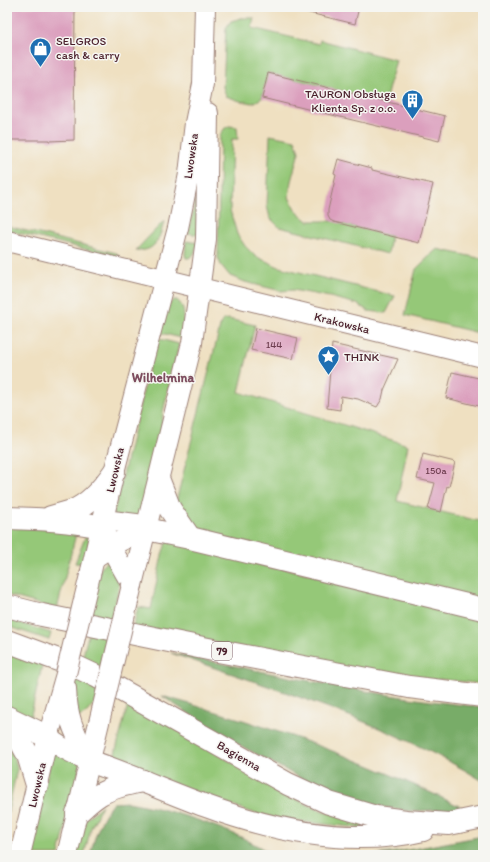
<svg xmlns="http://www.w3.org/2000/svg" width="490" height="862" font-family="Itim,sans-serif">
	<rect width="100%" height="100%" fill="#f6f6f2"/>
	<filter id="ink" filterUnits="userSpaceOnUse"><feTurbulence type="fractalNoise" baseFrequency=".025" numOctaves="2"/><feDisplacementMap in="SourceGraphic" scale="8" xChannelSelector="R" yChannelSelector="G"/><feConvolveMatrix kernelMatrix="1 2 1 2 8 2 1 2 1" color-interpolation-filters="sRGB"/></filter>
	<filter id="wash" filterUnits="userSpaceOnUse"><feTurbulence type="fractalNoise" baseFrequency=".012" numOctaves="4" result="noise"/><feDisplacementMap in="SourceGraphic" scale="16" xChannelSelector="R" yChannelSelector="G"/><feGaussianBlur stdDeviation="0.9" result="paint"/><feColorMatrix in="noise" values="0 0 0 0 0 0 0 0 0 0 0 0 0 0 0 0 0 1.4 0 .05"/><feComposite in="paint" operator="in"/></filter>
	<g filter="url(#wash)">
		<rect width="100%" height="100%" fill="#efe0c1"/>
		<!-- green -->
		<g fill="#95c878" stroke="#707452">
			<polygon points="242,18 254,18 252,28 319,44 320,40 396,60 385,102 268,73 262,98 253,103 240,101 226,96 223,87 226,28 231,21"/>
			<polygon points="229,126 237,127 238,139 232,139 230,210 237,234 245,246 255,256 279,267 395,296 386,313 368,311 357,304 330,297 293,290 281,291 245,282 230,276 221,265 218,258 220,135 225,128"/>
			<polygon points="270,135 295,140 299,152 291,181 289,197 296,211 308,221 332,221 391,236 388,254 279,227 270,218 267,206"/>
			<polygon points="197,172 199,235 188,233 194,208 195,176"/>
			<path d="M 164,221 C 160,238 155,253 136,250 Z"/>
			<polygon points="7,226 116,253 118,254 118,257 7,230"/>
			<polygon points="186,241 199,243 194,254 189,258 186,258 185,255"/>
			<polygon points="437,249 483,259 483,334 405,315 416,269"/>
			<path d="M 174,300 L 177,300 C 188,309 183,326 181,338 L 157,332 L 168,305 Z"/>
			<polygon points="228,319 255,325 239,392 408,445 397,501 483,522 483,601 209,535 190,525 175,506 221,323 223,320"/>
			<polygon points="156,338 179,344 163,412 161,433 142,519 113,516"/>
			<polygon points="7,526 77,530 57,609 7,595"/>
			<polygon points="86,535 90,537 85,564 75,563"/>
			<polygon points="167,540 483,616 483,684 439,679 438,684 133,627 138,607 151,609 162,555"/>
			<polygon points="108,560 117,574 119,587 102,658 96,701 87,712 78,718 74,692 92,619 94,586 98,574 103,565"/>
			<polygon points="7,619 51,633 49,640 7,626"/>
			<polygon points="7,650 43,662 30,719 7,708"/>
			<polygon points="129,701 281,792 317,809 369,825 362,828 267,818 113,761"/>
			<polygon points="7,746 15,759 17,769 7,816"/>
			<polygon points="53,751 81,762 59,855 28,855"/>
			<polygon points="102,805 91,828 84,855 74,855 83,822"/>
		</g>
		<!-- forest -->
		<g fill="#78ac68" stroke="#61664a">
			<path d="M 171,653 C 275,674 378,697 483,707 L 483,781 C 387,722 277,690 171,653 Z"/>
			<path d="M 162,696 C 197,706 232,716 267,728 C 333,749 402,778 465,809 L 409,811 L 371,805 L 332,795 L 221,735 Z"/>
			<path d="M 128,802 C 163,808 198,819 232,833 C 247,839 261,849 276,855 L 90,855 C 95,836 100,819 113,803 Z"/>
			<polygon points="483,836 483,855 376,855 397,852"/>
		</g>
		<g id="blocks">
			<!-- building -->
			<g fill="#db9fbd">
				<polygon points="7,7 75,7 74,140 49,141 49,140 7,140"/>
				<polygon points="302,7 359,7 355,24 301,11"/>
				<polygon points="268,73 445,116 439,141 262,98"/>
				<polygon points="338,159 372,168 372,170 433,184 419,243 334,222 330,220 328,216 328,210 336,175 334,174"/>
				<polygon points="256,328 298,338 293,359 251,350"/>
				<polygon points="332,344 398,359 384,390 382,399 377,407 358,399 341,396 340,410 327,408"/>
				<polygon points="452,372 483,379 483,407 446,398"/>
				<polygon points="423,454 455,462 449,487 447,486 441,512 428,509 435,483 417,479"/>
			</g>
		</g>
	</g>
	<g filter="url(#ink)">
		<use href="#blocks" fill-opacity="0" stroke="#9c8076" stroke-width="1"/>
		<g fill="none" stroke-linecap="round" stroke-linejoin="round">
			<defs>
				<g id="minor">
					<polyline points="7,241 483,357"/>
					<polyline points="102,527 110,546 132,585"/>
					<polyline points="102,527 112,521 136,524 146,529"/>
					<path d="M 99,555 C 114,543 129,536 146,529"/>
					<polyline points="91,571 114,472 178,228 189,174 195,123 203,84 205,7"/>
					<polyline points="132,585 192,343 206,239 208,113"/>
					<path d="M 66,688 C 67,720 75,733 89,761"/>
					<path d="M 48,737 C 59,748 75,754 89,761"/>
					<polyline points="20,855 48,737 66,674"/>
					<polyline points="67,855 102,710"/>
				</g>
				<g id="major">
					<polyline points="159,481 170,509 190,538"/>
					<path d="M 51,517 C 58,515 65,513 72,511 C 90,504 103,488 114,472"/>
					<path d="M 7,518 C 39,519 70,520 102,527"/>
					<polyline points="146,529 190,538 483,609"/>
					<polyline points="7,606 42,615 213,650 409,687 483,696"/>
					<polyline points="7,641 77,667 96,676 288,784 329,803 376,817 406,821 449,824 483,817"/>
					<polyline points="7,717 48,737"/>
					<polyline points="7,720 22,744 28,755 37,785"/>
					<path d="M 89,761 C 129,774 167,792 206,806 C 274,831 352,847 423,830"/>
					<path d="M 77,813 C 84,807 91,800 99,795 C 112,787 128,784 143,781"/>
				</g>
			</defs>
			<!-- minor casing -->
			<use href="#minor" stroke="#9c8076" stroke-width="22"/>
			<!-- major casing -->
			<use href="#major" stroke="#9c8076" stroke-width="24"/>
			<!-- minor -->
			<use href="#minor" stroke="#fff" stroke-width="20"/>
			<!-- major -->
			<use href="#major" stroke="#fff" stroke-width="22"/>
			<defs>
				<g id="minor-bridge">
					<polyline points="66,674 91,571"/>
					<polyline points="102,710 132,585"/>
				</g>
			</defs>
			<!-- minor-bridge casing -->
			<use href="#minor-bridge" stroke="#9c8076" stroke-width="22" stroke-linecap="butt"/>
			<!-- minor-bridge -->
			<use href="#minor-bridge" stroke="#fff" stroke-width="20"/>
		</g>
	</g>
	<!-- icons -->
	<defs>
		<symbol id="shop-pin" viewBox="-11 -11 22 30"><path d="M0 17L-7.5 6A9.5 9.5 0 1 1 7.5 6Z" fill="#1f6fb2" stroke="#f6f6f2"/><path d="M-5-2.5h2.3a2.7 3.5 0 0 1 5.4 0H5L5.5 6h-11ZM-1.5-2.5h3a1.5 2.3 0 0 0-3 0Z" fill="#fff"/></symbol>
		<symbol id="building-pin" viewBox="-11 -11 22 30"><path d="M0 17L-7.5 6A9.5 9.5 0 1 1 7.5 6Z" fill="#1f6fb2" stroke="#f6f6f2"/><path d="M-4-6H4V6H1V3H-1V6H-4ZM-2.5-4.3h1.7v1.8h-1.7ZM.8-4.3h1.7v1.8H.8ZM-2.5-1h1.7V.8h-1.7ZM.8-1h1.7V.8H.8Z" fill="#fff"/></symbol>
		<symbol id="sight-pin" viewBox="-11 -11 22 30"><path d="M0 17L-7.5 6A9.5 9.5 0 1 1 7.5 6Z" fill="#1f6fb2" stroke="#f6f6f2"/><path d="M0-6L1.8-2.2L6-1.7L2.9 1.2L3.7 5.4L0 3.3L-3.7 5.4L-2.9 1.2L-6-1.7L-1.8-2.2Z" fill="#fff"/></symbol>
	</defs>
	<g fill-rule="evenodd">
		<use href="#shop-pin" x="28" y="36" width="25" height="34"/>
		<use href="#building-pin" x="400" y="88" width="25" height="34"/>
		<use href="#sight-pin" x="316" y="344" width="25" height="34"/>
	</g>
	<g text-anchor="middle" stroke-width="3" stroke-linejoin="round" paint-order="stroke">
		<!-- number labels -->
		<g font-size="10" fill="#6e3f50">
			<text x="274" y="348">144</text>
			<text x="436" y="474">150a</text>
		</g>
		<!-- shield labels -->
		<rect fill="#f6f6f2" stroke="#7e6067" stroke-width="1" x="212" y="642" width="20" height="18" rx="3"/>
		<g font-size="11" font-weight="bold" fill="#4a1f2b">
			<text x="222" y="655">79</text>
		</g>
		<!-- poi labels -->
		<g font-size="12" fill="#4a1f2b" stroke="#f6f6f2" text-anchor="start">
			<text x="56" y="45">SELGROS<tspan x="56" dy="14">cash &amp; carry</tspan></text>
			<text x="396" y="98" text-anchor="end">TAURON Obsługa<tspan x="396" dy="14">Klienta Sp. z o.o.</tspan></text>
			<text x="344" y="361">THINK</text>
		</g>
		<!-- street labels -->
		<g font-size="12" fill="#4a1f2b" stroke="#f6f6f2">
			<text transform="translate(191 156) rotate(-82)" y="4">Lwowska</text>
			<text transform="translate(342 323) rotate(14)" y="4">Krakowska</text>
			<text transform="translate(115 470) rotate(-77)" y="4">Lwowska</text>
			<text transform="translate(239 756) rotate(30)" y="4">Bagienna</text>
			<text transform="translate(37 785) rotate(-77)" y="4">Lwowska</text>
		</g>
		<!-- neighbourhood labels -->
		<g font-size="13" font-weight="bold" fill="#7d4c5e" stroke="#f6f6f2">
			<text x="163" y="382">Wilhelmina</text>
		</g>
	</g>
	<!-- margin -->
	<rect width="490" height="862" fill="none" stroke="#f6f6f2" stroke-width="24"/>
</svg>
